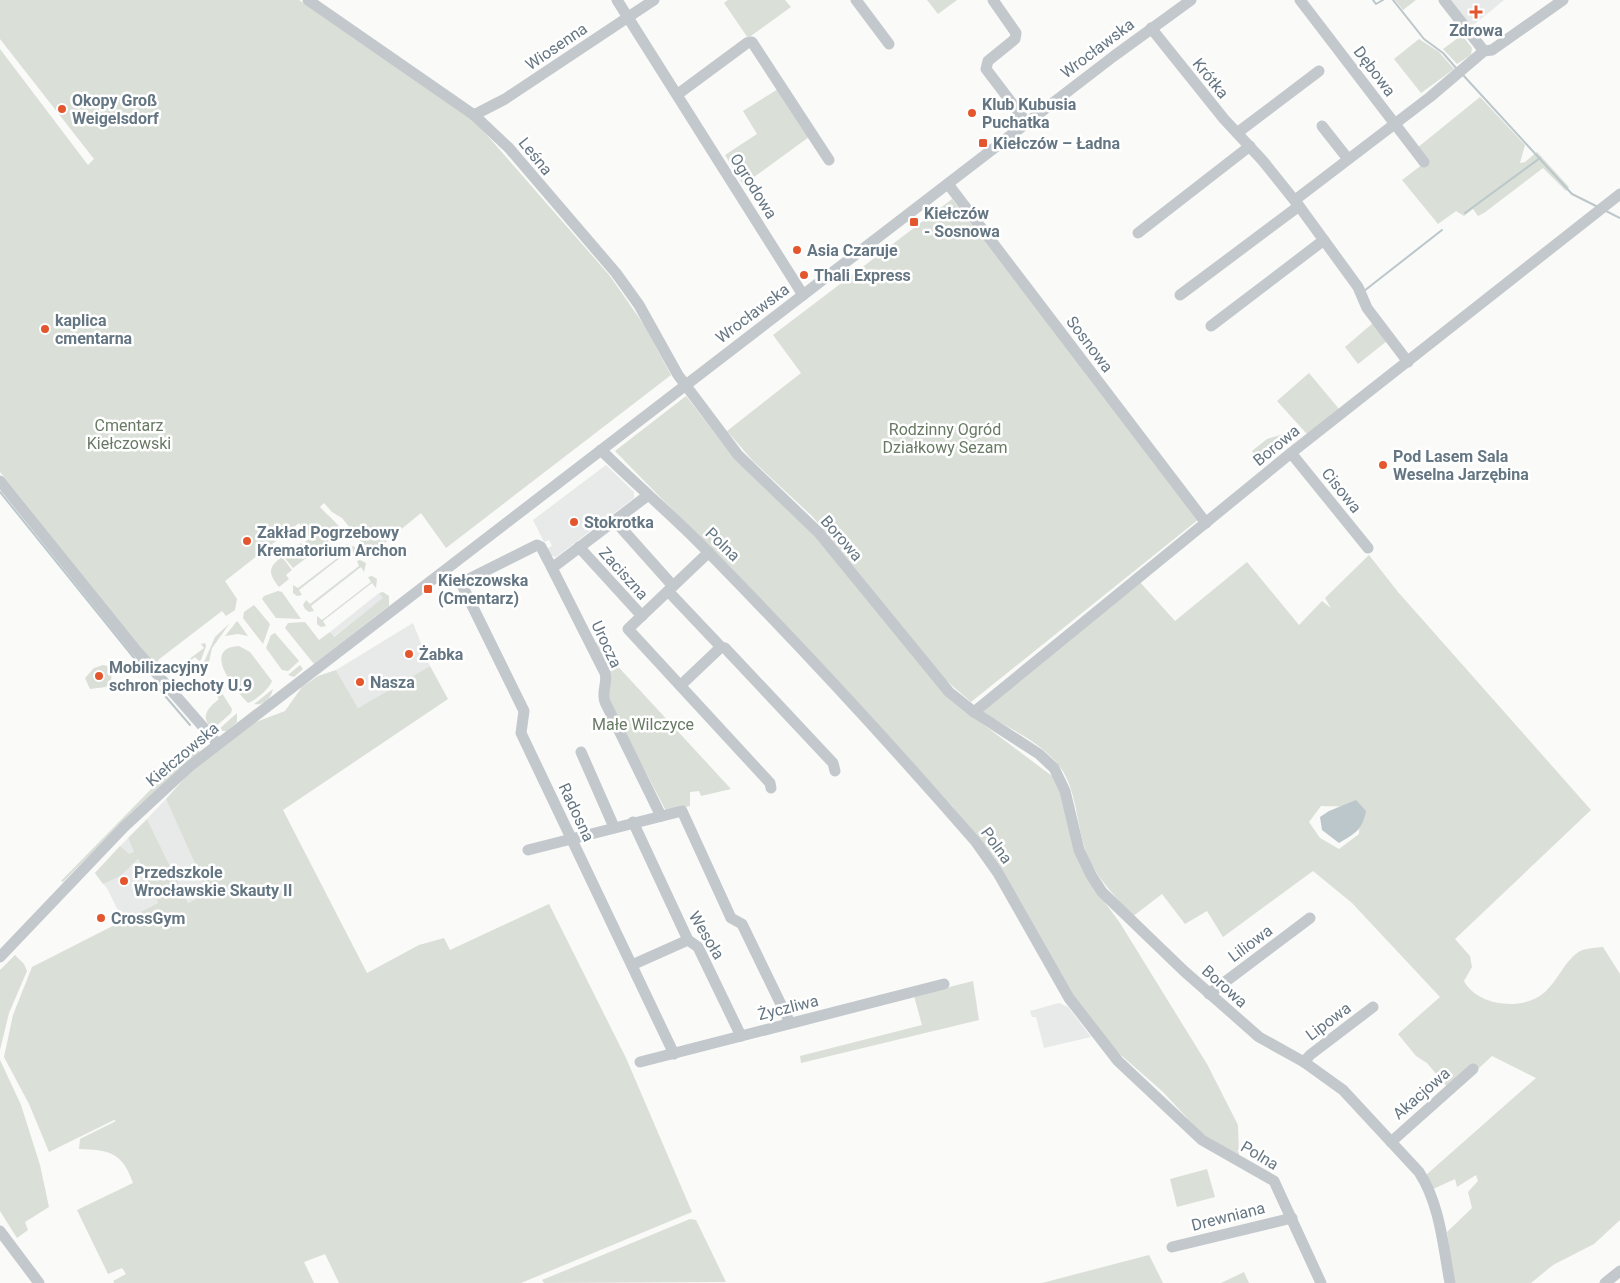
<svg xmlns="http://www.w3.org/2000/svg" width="1620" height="1283" font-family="Roboto,sans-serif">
	<rect width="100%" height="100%" fill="#fafaf8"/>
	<!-- built -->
	<g fill="#e8e9e9">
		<polygon points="1449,0 1504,0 1471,27"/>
		<polygon points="606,465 634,492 634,498 556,557 551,556 547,549 552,546 549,540 544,542 533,520"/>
		<polygon points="379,593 384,598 333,637 330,632"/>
		<polygon points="413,623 430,666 358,708 336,670"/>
		<polygon points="166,799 208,893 188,903 147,819"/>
		<polygon points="128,838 158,903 123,921 108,890 95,873"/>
		<polygon points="1059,1003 1068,1007 1091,1037 1044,1048 1036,1017 1032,1017 1030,1011"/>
	</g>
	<!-- green -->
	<g fill="#dadfd7" fill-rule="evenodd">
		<path d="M 0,0 L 299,0 L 472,118 L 610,276 L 644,325 L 671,375 L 446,548 L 421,513 L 371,554 L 342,518 L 332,512 L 324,503 L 320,507 C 328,516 337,522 344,533 L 341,540 L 337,535 L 315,552 L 311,552 L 305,542 L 310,538 L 299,523 L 225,581 L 237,599 L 235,610 L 226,616 L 222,611 L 158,660 L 162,664 L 154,665 L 0,472 L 0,49 L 88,165 L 94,159 L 0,39 Z"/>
		<polygon points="728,0 785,0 791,7 748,38 724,3"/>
		<polygon points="927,0 957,0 938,14"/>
		<polygon points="1395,0 1416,0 1403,10"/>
		<polygon points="1462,35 1472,48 1471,55 1457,64 1443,49"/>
		<polygon points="1419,39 1439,52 1454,69 1421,93 1394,59"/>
		<polygon points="778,89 809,137 743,185 725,155 757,134 743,111"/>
		<polygon points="1480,97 1525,145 1520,163 1525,162 1537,152 1569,187 1566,191 1543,168 1484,213 1478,216 1473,209 1464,216 1456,211 1438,224 1402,180 1427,161 1417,148"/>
		<polygon points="952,199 1199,519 971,702 941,676 813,517 753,461 727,431 801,373 773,335"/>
		<polygon points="1373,323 1387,341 1358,364 1345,347"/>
		<polygon points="1309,373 1339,409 1307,434 1277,401"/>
		<polygon points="686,396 731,454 818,539 968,713 1056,779 1087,878 1120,923 1207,1064 1238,1125 1239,1157 1201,1133 1163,1092 1113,1048 1075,998 992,857 953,807 790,630 615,451"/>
		<polygon points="1284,434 1289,439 1263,464 1252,451 1267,439"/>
		<polygon points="301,543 309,556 293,568 283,556"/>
		<polygon points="346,544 355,547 354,554 353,556 349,551 299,590 302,595 297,596 293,593 293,585 298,588 348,550"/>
		<path d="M 1369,555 L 1398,592 L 1591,810 L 1455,939 L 1470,956 L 1472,967 L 1464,981 C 1477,1006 1523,1012 1545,992 C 1557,981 1564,963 1577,953 C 1584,948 1594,948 1603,947 L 1620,974 L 1620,1220 L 1594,1244 L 1553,1265 L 1531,1283 L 1454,1283 L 1447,1232 L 1472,1208 L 1468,1192 L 1478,1181 L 1476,1175 L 1457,1187 L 1455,1179 L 1431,1190 L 1426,1175 L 1536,1078 L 1492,1056 L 1450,1095 L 1448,1088 L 1427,1063 L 1416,1056 L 1398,1034 L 1440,997 L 1352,903 L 1313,871 L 1223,937 L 1207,911 L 1185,924 L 1162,894 L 1132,917 C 1118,897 1099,882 1089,859 C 1075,829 1079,787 1056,762 C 1036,739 1006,727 980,711 L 1139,581 L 1175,621 L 1247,562 L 1299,625 L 1322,601 L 1331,608 L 1325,598 ZM 1321,806 L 1360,807 L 1359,834 L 1339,849 L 1320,838 L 1309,822 Z"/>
		<path d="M 282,557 L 292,570 L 286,575 L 289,579 L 279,587 C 268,573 268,567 282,557 Z"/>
		<polygon points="360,560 366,563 364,572 361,567 311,606 314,611 309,612 305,609 303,605 306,600 310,604 359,566 357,561"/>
		<polygon points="372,576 377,579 376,588 372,583 323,621 326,626 321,627 317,624 317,616 322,620 371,582 368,577"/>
		<polygon points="278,591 282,592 301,619 276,618 262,599 264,596"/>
		<polygon points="383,592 389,596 389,606 314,664 285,628 288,623 305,622 319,640 330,632 334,637 383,598 379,593"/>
		<polygon points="254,605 270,624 263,644 243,618 244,612"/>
		<polygon points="237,621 238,622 248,636 238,634 225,636"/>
		<polygon points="230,623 212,648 208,667 204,673 201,669 215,637"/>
		<polygon points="275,633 299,661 288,671 282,670 266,648 271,635"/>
		<polygon points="597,642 599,646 731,789 701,796 699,791 690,792 690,806 666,811 607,698 595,644"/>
		<polygon points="205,643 206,646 201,660 199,661 195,657 172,675 171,673 204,648 201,644"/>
		<path d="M 239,646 L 250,652 L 272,681 C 269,689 256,700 248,703 C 236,691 200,648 239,646 Z"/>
		<polygon points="103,665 107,666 112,672 111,681 106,687 90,689 85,678 94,668"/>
		<polygon points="300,665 303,669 294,677 288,675"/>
		<path d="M 430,666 L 448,699 L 283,810 L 367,973 L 419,945 L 444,938 L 450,950 L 549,904 L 626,1058 L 692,1212 L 521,1283 L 339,1283 L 325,1254 L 304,1262 L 314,1283 L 114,1283 L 113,1281 L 126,1274 L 122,1268 L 108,1274 L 77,1210 L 133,1183 C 122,1151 108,1150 79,1149 L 80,1139 L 116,1121 L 114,1120 L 49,1152 L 29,1104 L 4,1057 L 13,1015 L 32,967 L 158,903 L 138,859 L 120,876 L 103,884 L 95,873 L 120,846 L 129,854 L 134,852 L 128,838 L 147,819 L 188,903 L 208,893 L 166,799 L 191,771 L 256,722 L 285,711 L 302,687 L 318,676 L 336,670 L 358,708 Z"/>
		<path d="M 215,689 L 220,690 L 232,709 L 231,713 L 213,729 C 199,717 208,708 219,699 L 213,690 Z"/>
		<path d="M 273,689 C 271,698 264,706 254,704 Z"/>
		<polygon points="237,713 237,722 227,731 217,731"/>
		<polygon points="204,743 198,754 130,814 63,882 61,881 160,780"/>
		<polygon points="15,955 24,964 27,971 9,1013 0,1050 0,970"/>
		<polygon points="973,981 979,1020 801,1063 800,1056 922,1025 914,996"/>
		<polygon points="0,1060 21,1105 40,1165 49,1207 25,1222 28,1230 17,1238 0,1211"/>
		<polygon points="1207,1169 1215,1197 1177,1207 1170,1179"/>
		<polygon points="690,1219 696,1220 726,1282 544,1283 542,1280"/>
		<polygon points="1149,1255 1163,1283 1042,1283"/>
		<polygon points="1244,1272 1249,1283 1221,1283"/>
	</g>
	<!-- water -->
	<path fill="#bbc7cb" d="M 1356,800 L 1366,811 C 1362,830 1356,833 1339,843 L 1322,830 L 1320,817 L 1329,811 Z"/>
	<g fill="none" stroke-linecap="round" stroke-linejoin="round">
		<!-- stream -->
		<g stroke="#bbc7cb" stroke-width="2">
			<polyline points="1373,0 1376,4 1383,0"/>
			<polyline points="1393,0 1424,39 1443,53 1456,68"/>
			<polyline points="1463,75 1572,194 1598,207"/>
			<polyline points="1606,211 1620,218"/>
			<polyline points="1465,213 1540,158"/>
			<polyline points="1364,291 1442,230"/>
			<polyline points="0,492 147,674"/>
			<polyline points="154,683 190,725"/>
		</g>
		<!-- minor -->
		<g stroke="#c3c8cc" stroke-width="11">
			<path d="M 308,0 L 474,115 L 509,148 L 616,273 L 639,305 L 678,375 L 738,455 L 819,533 L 949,692 L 974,712 L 1039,754 L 1054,768 L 1065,791 L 1079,850 L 1091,875 L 1102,892 L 1184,971 L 1259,1037 L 1304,1062 L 1343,1090 L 1419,1172 C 1440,1204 1443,1246 1450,1283"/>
			<polyline points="617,0 803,295"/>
			<polyline points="856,0 889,44"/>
			<polyline points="993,0 1016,33 1015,39 988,61 986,69 1027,123"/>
			<polyline points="1300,0 1424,162"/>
			<polyline points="1444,0 1484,51"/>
			<polyline points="1151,28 1224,119 1263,161 1299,206 1358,287 1367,308 1408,362"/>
			<polyline points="678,94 747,43 752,42 829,160"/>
			<polyline points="474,115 505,99 654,0"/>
			<polyline points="1322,126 1348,159"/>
			<polyline points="1237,133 1319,71"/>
			<polyline points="948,184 1206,523"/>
			<polyline points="1295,200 1430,97 1484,51 1492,50 1563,0"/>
			<polyline points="1138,233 1250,146"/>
			<polyline points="1180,295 1299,206"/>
			<polyline points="1211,326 1324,240"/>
			<path d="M 601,450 C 637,486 676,518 711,555 C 802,648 890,743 976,842 L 998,873 L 1069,998 L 1118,1061 L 1202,1140 L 1274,1181 L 1321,1283"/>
			<polyline points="1291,453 1368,548"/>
			<polyline points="0,481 135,649 218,744"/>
			<polyline points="647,496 552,568 541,547 537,545 461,583 524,711 521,733 674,1054"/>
			<polyline points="615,521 673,586"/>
			<polyline points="579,547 642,616"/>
			<polyline points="709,552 628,629 770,783 771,788"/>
			<path d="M 552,568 L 605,673 C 608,683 601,692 605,702 L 661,816"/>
			<polyline points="668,591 721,647"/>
			<polyline points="681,685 721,647 725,648 833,763 835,771"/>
			<polyline points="974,712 1291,453 1620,194"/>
			<polyline points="581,752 614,827"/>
			<polyline points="633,822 688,940 698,947 741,1036"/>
			<polyline points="528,850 682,811 731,918 742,924 790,1023"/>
			<polyline points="0,957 124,827 190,766 1114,56 1191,0"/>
			<polyline points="632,965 688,940"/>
			<polyline points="1209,994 1310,918"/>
			<polyline points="640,1062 944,984"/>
			<polyline points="1304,1062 1310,1055 1373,1007"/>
			<polyline points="1391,1142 1473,1069"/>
			<polyline points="0,1231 39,1283"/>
			<polyline points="1172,1247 1292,1218"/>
			<polyline points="1605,1283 1620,1271"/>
		</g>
	</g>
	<!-- markers -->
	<g fill="#e4572e" stroke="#fff" stroke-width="2">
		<path d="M1473.5 4.5h5v5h5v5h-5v5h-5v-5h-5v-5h5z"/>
		<circle cx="62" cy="109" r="5"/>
		<circle cx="972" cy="113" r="5"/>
		<rect x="978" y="138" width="10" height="10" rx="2.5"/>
		<rect x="909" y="217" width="10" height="10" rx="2.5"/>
		<circle cx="797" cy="250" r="5"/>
		<circle cx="804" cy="275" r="5"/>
		<circle cx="45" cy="329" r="5"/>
		<circle cx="1383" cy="465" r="5"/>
		<circle cx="574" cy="522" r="5"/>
		<circle cx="247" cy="541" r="5"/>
		<rect x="423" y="584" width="10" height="10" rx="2.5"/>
		<circle cx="409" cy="654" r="5"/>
		<circle cx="99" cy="676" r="5"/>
		<circle cx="360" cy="682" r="5"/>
		<circle cx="124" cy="881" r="5"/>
		<circle cx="101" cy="918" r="5"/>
	</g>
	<g text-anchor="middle" stroke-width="5" stroke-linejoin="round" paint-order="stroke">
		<!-- poi labels -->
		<g font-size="16" font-weight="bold" fill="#657683" stroke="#fff" text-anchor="start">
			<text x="1476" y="36" text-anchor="middle">Zdrowa</text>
			<text x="72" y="106">Okopy Groß<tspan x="72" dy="18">Weigelsdorf</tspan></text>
			<text x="982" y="110">Klub Kubusia<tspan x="982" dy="18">Puchatka</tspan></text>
			<text x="993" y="149">Kiełczów – Ładna</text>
			<text x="924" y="219">Kiełczów<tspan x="924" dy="18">- Sosnowa</tspan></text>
			<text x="807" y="256">Asia Czaruje</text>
			<text x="814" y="281">Thali Express</text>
			<text x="55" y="326">kaplica<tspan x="55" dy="18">cmentarna</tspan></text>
			<text x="1393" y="462">Pod Lasem Sala<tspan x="1393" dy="18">Weselna Jarzębina</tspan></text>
			<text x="584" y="528">Stokrotka</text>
			<text x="257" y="538">Zakład Pogrzebowy<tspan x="257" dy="18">Krematorium Archon</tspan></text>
			<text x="438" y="586">Kiełczowska<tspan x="438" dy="18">(Cmentarz)</tspan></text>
			<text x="419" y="660">Żabka</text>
			<text x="109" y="673">Mobilizacyjny<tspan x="109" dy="18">schron piechoty U.9</tspan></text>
			<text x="370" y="688">Nasza</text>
			<text x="134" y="878">Przedszkole<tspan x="134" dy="18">Wrocławskie Skauty II</tspan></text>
			<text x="111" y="924">CrossGym</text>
		</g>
		<!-- street labels -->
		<g font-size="16" fill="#657683" stroke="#fff">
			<text transform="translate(556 46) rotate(-34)" y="6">Wiosenna</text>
			<text transform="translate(1097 48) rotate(-37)" y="6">Wrocławska</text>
			<text transform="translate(1375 71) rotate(53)" y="6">Dębowa</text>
			<text transform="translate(1211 78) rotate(51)" y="6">Krótka</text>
			<text transform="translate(536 156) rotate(51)" y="6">Leśna</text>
			<text transform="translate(754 186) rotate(58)" y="6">Ogrodowa</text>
			<text transform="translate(752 313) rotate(-37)" y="6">Wrocławska</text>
			<text transform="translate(1090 344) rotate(53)" y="6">Sosnowa</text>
			<text transform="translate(1276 445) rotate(-39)" y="6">Borowa</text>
			<text transform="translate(1342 490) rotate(51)" y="6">Cisowa</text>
			<text transform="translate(842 538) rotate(49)" y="6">Borowa</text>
			<text transform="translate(723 544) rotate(44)" y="6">Polna</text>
			<text transform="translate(624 573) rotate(48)" y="6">Zaciszna</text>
			<text transform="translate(607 644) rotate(65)" y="6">Urocza</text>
			<text transform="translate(182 754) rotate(-40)" y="6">Kiełczowska</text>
			<text transform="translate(577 812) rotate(65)" y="6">Radosna</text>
			<text transform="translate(997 845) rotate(54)" y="6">Polna</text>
			<text transform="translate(707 935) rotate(59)" y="6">Wesoła</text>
			<text transform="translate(1250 943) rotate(-37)" y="6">Liliowa</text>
			<text transform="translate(1225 986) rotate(42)" y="6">Borowa</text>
			<text transform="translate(788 1007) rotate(-14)" y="6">Życzliwa</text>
			<text transform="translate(1328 1021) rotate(-37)" y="6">Lipowa</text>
			<text transform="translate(1421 1093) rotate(-41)" y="6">Akacjowa</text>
			<text transform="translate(1260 1155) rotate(31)" y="6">Polna</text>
			<text transform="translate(1228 1216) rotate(-14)" y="6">Drewniana</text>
		</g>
		<!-- park labels -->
		<g font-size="16" fill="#687a64" stroke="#fff">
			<text x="129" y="431">Cmentarz<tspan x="129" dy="18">Kiełczowski</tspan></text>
			<text x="945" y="435">Rodzinny Ogród<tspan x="945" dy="18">Działkowy Sezam</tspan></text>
			<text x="643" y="730">Małe Wilczyce</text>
		</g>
	</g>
</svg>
